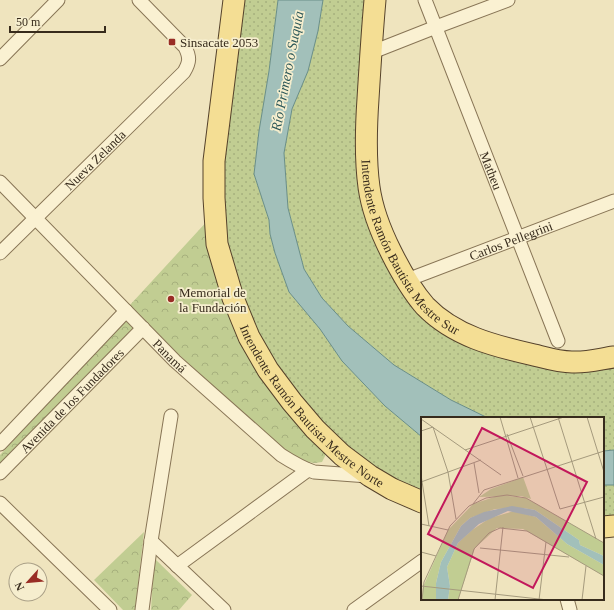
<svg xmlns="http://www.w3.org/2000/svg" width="614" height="610" font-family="'Times New Roman',serif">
	<defs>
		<pattern id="grass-dots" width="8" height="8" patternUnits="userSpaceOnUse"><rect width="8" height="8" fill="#c1cd92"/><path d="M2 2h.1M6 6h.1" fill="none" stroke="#a6b07d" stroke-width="1.8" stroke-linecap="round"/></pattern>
		<pattern id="park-crowns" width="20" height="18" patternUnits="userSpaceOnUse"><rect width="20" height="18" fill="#c1cd92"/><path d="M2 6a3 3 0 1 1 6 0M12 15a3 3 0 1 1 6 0" fill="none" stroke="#a6b07d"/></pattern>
	</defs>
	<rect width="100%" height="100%" fill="#efe4be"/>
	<!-- grass -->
	<g fill="url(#grass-dots)">
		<polygon points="234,0 278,0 269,71 259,131 254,174 269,220 270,234 275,253 289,292 320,329 342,361 385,406 422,437 422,502 392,489 268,370 217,244"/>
		<polygon points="323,0 375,0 367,163 416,294 479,340 614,357 614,450 603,451 603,418 488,418 451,400 394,365 348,326 322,298 304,269 288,208 284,153 292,109 308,70 318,31"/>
		<polygon points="603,485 614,485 614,526 603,527"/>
	</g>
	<!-- park -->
	<g fill="url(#park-crowns)">
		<polygon points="210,218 219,271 326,451 325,456 322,462 315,463 307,462 291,454 258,427 175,351 130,305"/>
		<polygon points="125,320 133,328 0,470 0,455"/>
		<polygon points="144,532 135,610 123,610 94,580"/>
		<polygon points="154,558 192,595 179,610 151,610"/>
	</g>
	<!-- water -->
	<g fill="#a2c0ba" stroke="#698e88">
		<polygon points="278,0 323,0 318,31 308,71 292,109 284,153 288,208 304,269 322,298 348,326 394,365 451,400 488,418 422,418 422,437 385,406 342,361 320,329 289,292 275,253 270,234 269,220 254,174 259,131 269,71"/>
		<polygon points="614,450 614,485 603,485 603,451"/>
	</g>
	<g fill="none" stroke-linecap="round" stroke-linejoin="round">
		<defs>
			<g id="street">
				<path id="s1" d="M 425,0 L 558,341"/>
				<polyline points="370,53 436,27 508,0"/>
				<polyline points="0,59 58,0"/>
				<path id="s2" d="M 0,182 L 175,361 L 281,455 C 292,462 302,468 314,472 L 368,476"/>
				<path id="s3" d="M 0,253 L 184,72 C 190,62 190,57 185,47 L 139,0"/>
				<path id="s4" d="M 407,280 L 614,201"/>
				<polyline points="0,444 126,311"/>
				<path id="s5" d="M 0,473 L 143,328"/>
				<polyline points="0,503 110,610"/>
				<polyline points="151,541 224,610"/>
				<polyline points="177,566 308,470"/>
				<polyline points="567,599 570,610"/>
				<polyline points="142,610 151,541 171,416"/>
				<polyline points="354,610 422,561"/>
			</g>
			<g id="primary">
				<path id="s6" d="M 234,0 L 214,161 L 214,198 L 217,244 L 233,298 L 249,337 L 268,370 L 292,402 L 315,429 L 342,455 L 370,476 L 392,489 L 422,502"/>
				<path id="s7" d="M 375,0 C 372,33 370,66 368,99 C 366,128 365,158 369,187 C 372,209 381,232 391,252 C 400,270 412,291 425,306 C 454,336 494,346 534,355 C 546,358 559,362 572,362 C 586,363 600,359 614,357"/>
				<polyline points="603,527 614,526"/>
			</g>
		</defs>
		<!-- street casing -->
		<use href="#street" stroke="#887556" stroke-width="15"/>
		<!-- primary casing -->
		<use href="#primary" stroke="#55422b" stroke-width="23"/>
		<!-- street -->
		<use href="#street" stroke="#faf1d2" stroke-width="13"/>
		<!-- primary -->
		<use href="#primary" stroke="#f4de94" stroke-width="21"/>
	</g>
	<!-- markers -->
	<g fill="#992d25" stroke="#f6eece" stroke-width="1.5">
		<rect x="168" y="38" width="8" height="8" rx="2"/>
		<circle cx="171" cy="299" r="4"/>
	</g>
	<g text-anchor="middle" stroke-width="3.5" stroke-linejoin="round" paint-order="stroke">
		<!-- poi labels -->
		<g font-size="13" fill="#372b1c" stroke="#f6eece" text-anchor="start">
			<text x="180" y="47">Sinsacate 2053</text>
			<text x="179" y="297">Memorial de<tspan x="179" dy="15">la Fundación</tspan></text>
		</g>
		<!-- street labels -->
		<g font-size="13" fill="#372b1c" stroke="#f6eece">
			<text dy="5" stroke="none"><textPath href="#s3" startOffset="133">Nueva Zelanda</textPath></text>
			<text dy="5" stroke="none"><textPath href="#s1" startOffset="183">Matheu</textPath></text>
			<text dy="5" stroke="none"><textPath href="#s4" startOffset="111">Carlos Pellegrini</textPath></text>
			<text dy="5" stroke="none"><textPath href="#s7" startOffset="261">Intendente Ramón Bautista Mestre Sur</textPath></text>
			<text dy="5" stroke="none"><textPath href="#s2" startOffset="243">Panamá</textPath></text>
			<text dy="5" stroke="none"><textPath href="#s5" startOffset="102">Avenida de los Fundadores</textPath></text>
			<text dy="5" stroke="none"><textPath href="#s6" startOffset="438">Intendente Ramón Bautista Mestre Norte</textPath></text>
		</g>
		<!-- water labels -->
		<g font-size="14" font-style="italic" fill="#2a5657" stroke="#f6eece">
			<text transform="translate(287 71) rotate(-79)" y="5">Río Primero o Suquía</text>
		</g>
	</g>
	<!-- overview -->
	<g transform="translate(421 417)">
		<rect width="183" height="183" fill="#efe4be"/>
		<path d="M 79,78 L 105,81 L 183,126 L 183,139 L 159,128 L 158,123 L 114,93 L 102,91 L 74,92 L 49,101 L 40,109 L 20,145 L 15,166 L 15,183 L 1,183 L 2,170 L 27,113 L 52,87 ZM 93,94 L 115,100 L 146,127 L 183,148 L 183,159 L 102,112 L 76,111 L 54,131 L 37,183 L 27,183 L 29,169 L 26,150 L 37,126 L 51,113 L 69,101 Z" fill="#c1cd92"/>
		<path d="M 102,60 L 110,82 L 100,79 L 58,80 L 70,72 Z" fill="#c1cd92"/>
		<path d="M 91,89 L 114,93 L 158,123 L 159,128 L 183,139 L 183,148 L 146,127 L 115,100 L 87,94 L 58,107 L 37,126 L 26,150 L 29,169 L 27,183 L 15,183 L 15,166 L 20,145 L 40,109 L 49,101 L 63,95 Z" fill="#a2c0ba"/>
		<path fill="none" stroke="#a59a7d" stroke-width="1" d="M 79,0 L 97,61M 109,0 L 139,92 L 183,80M 137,0 L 175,122M 166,0 L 183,55M 0,2 L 80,58M 12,10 L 27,55 L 35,102M 0,14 L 12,10M 86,17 L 102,59M 44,33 L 143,0M 53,46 L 58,76M 0,58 L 8,109M 0,65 L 60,43M 52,87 L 63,73 L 183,34M 0,107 L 27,113M 59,131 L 148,140M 0,135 L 15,139M 0,169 L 127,183M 1,183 L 3,165 L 29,109 L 48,89 L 65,81 L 86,78 L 105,81 L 183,126M 37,183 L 53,132 L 68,116 L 79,111 L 106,114 L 183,159M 74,183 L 82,110M 118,183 L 125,125M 161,183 L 165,149"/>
		<path fill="#c2185b" fill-opacity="0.15" stroke="#c2185b" stroke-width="2" d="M 61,11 L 166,65 L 112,171 L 7,117 Z"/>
		<rect width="183" height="183" fill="none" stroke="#372b1c" stroke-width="2"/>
	</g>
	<!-- north arrow -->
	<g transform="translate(28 582) rotate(243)"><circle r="19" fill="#f6eece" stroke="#aaa087"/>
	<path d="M0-3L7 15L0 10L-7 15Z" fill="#992d25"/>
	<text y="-6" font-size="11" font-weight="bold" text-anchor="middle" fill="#372b1c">N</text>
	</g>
	<!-- scale -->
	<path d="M10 26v6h95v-6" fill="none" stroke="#372b1c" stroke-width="2"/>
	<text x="16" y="26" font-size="12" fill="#372b1c" stroke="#f6eece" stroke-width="3" paint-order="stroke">50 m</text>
</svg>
